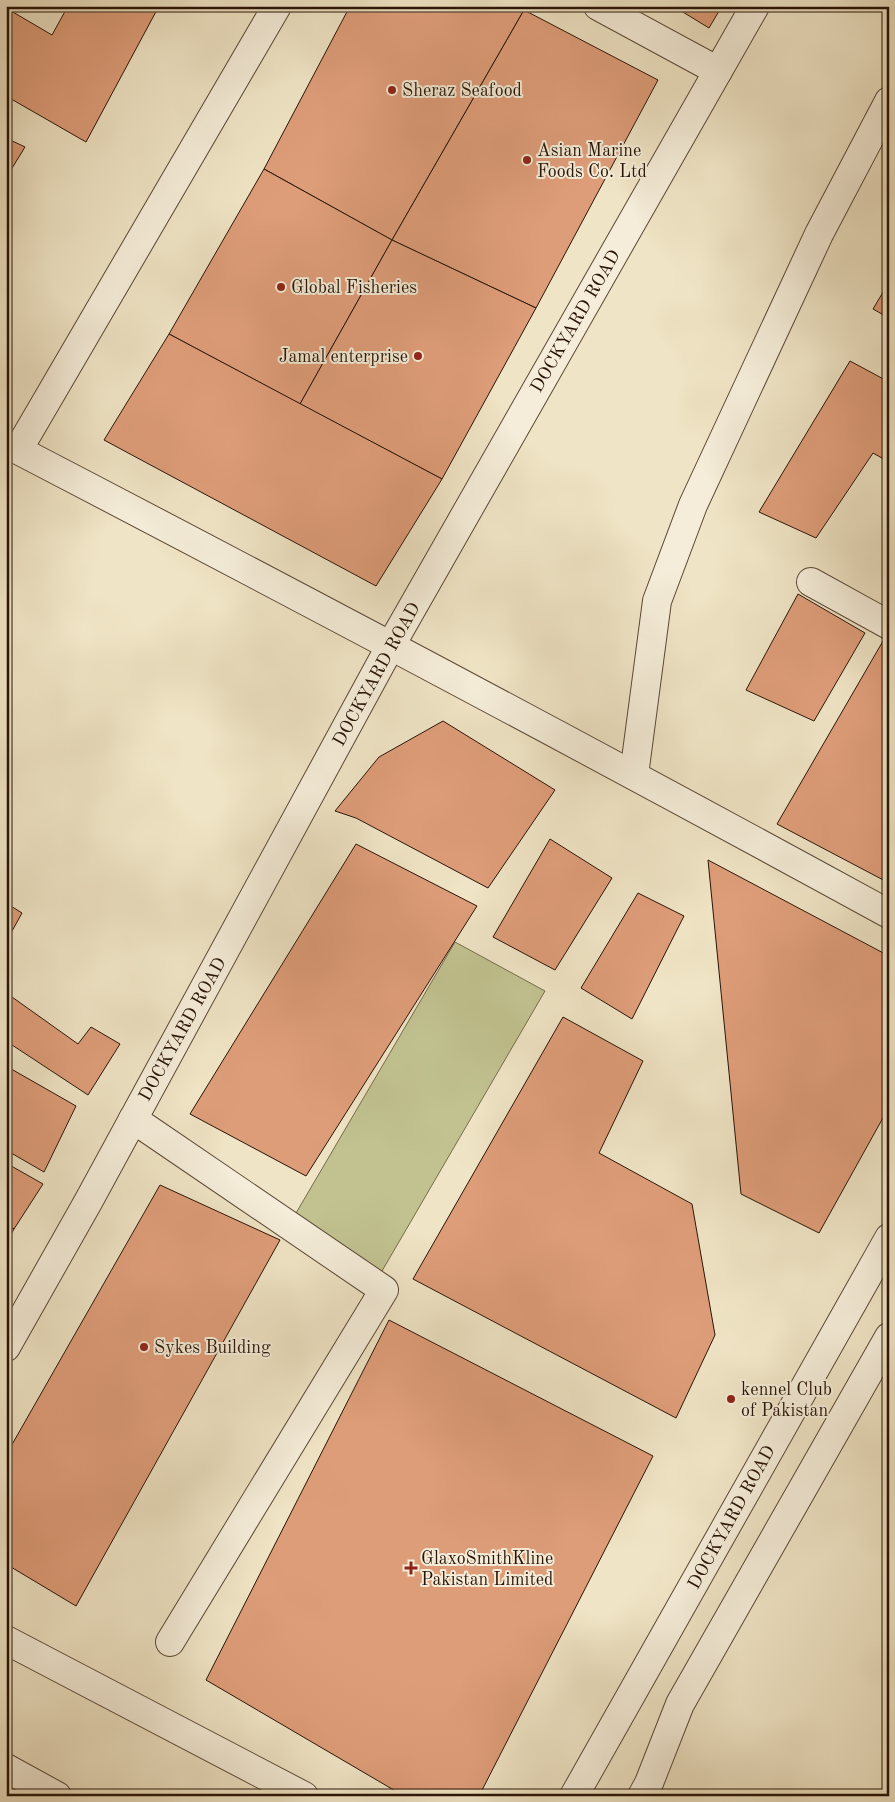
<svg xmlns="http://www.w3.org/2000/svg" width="895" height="1802" font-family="'Old Standard TT',serif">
	<rect width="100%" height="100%" fill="#efe4c5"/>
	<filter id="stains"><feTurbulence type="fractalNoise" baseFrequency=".004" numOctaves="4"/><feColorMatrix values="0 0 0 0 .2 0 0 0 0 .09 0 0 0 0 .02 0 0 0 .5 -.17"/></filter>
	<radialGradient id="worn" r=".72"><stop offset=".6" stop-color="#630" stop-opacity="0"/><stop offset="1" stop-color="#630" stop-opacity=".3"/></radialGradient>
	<!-- green -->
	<polygon fill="#c1c290" stroke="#746b4c" points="455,942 545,991 382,1271 289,1225"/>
	<!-- building -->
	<g fill="#de9d79" stroke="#281407">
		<polygon points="68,6 159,6 86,142 6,96 6,8 52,35"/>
		<polygon points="350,6 517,6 524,10 392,240 264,169"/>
		<polygon points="673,6 722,6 709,28"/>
		<polygon points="524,10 658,80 536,308 392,240"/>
		<polygon points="6,138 25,147 6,178"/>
		<polygon points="264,169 392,240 300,404 169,334"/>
		<polygon points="392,240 536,308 442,479 300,404"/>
		<polygon points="889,282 889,318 873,309"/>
		<polygon points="169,334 442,479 376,586 104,440"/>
		<polygon points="850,361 889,382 889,462 873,453 816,538 759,512"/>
		<polygon points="798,594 865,633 814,721 746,690"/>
		<polygon points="883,641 889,644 889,883 777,824"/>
		<polygon points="443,721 555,790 488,888 356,818 335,811 379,757"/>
		<polygon points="550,839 612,878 555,970 493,937"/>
		<polygon points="356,844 477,906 306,1176 190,1114"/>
		<polygon points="708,860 889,956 889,1107 819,1233 741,1194"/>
		<polygon points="638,893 684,916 632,1019 581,988"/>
		<polygon points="6,903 22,913 6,942"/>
		<polygon points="12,997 78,1044 91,1027 120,1044 88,1095 6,1041 6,1006"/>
		<polygon points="563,1017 643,1061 599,1153 692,1204 715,1335 676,1418 413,1279"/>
		<polygon points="6,1066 76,1106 44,1172 6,1150"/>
		<polygon points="6,1163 43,1184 14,1229 6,1224"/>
		<polygon points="160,1185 280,1240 76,1606 6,1564 6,1455"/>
		<polygon points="6,1224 14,1229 6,1243"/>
		<polygon points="389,1320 653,1456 479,1796 404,1796 206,1680"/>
	</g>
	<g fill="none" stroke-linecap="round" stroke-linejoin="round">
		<defs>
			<g id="minor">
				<path d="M 277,6 L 18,450 C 310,602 600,756 889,914"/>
				<polyline points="598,6 718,71"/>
				<polyline points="811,582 889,625"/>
				<polyline points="634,775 657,601 693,505 819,234 889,101"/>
				<polyline points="133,1119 384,1290 170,1642"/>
				<polyline points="6,1347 88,1202 391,645 755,6"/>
				<polyline points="6,1640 304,1796"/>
				<polyline points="6,1768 57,1796"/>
				<polyline points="574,1796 889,1238"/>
				<polyline points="642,1796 649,1783 680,1704 889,1337"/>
			</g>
		</defs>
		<!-- minor casing -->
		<use href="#minor" stroke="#5a4836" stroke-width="30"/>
		<!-- minor -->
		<use href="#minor" stroke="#f5edd9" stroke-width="28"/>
	</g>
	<!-- markers -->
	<g fill="#8f2418" stroke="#f5edd9" stroke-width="2">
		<circle cx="392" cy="90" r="5"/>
		<circle cx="527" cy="160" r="5"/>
		<circle cx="281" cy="287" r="5"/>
		<circle cx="418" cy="356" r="5"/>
		<circle cx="144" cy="1347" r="5"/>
		<circle cx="731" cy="1399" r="5"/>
		<path d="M408.5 1560.5h5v5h5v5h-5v5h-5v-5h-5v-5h5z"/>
	</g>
	<g text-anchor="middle" stroke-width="4" stroke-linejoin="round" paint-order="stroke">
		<!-- poi labels -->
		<g font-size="18" fill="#281407" stroke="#f5edd9" text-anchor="start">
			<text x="402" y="96">Sheraz Seafood</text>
			<text x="537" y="156">Asian Marine<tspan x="537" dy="21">Foods Co. Ltd</tspan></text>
			<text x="291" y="293">Global Fisheries</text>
			<text x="408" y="362" text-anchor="end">Jamal enterprise</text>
			<text x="154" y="1353">Sykes Building</text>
			<text x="741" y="1395">kennel Club<tspan x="741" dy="21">of Pakistan</tspan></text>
			<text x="421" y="1564">GlaxoSmithKline<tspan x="421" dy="21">Pakistan Limited</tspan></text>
		</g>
		<!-- street labels -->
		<g font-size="18" fill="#281407" stroke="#f5edd9">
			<text transform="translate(575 321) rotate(-60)" y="6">DOCKYARD ROAD</text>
			<text transform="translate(376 674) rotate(-61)" y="6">DOCKYARD ROAD</text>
			<text transform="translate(182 1029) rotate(-61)" y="6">DOCKYARD ROAD</text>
			<text transform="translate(731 1517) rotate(-61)" y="6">DOCKYARD ROAD</text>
		</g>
	</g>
	<!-- margin -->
	<rect width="895" height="1802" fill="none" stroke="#efe4c5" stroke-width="25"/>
	<rect x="8" y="8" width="880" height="1787" fill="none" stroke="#281407" stroke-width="2.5"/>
	<rect x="12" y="12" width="870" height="1777" fill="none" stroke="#281407"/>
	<rect width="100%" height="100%" filter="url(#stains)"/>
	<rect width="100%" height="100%" fill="url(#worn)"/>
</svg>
